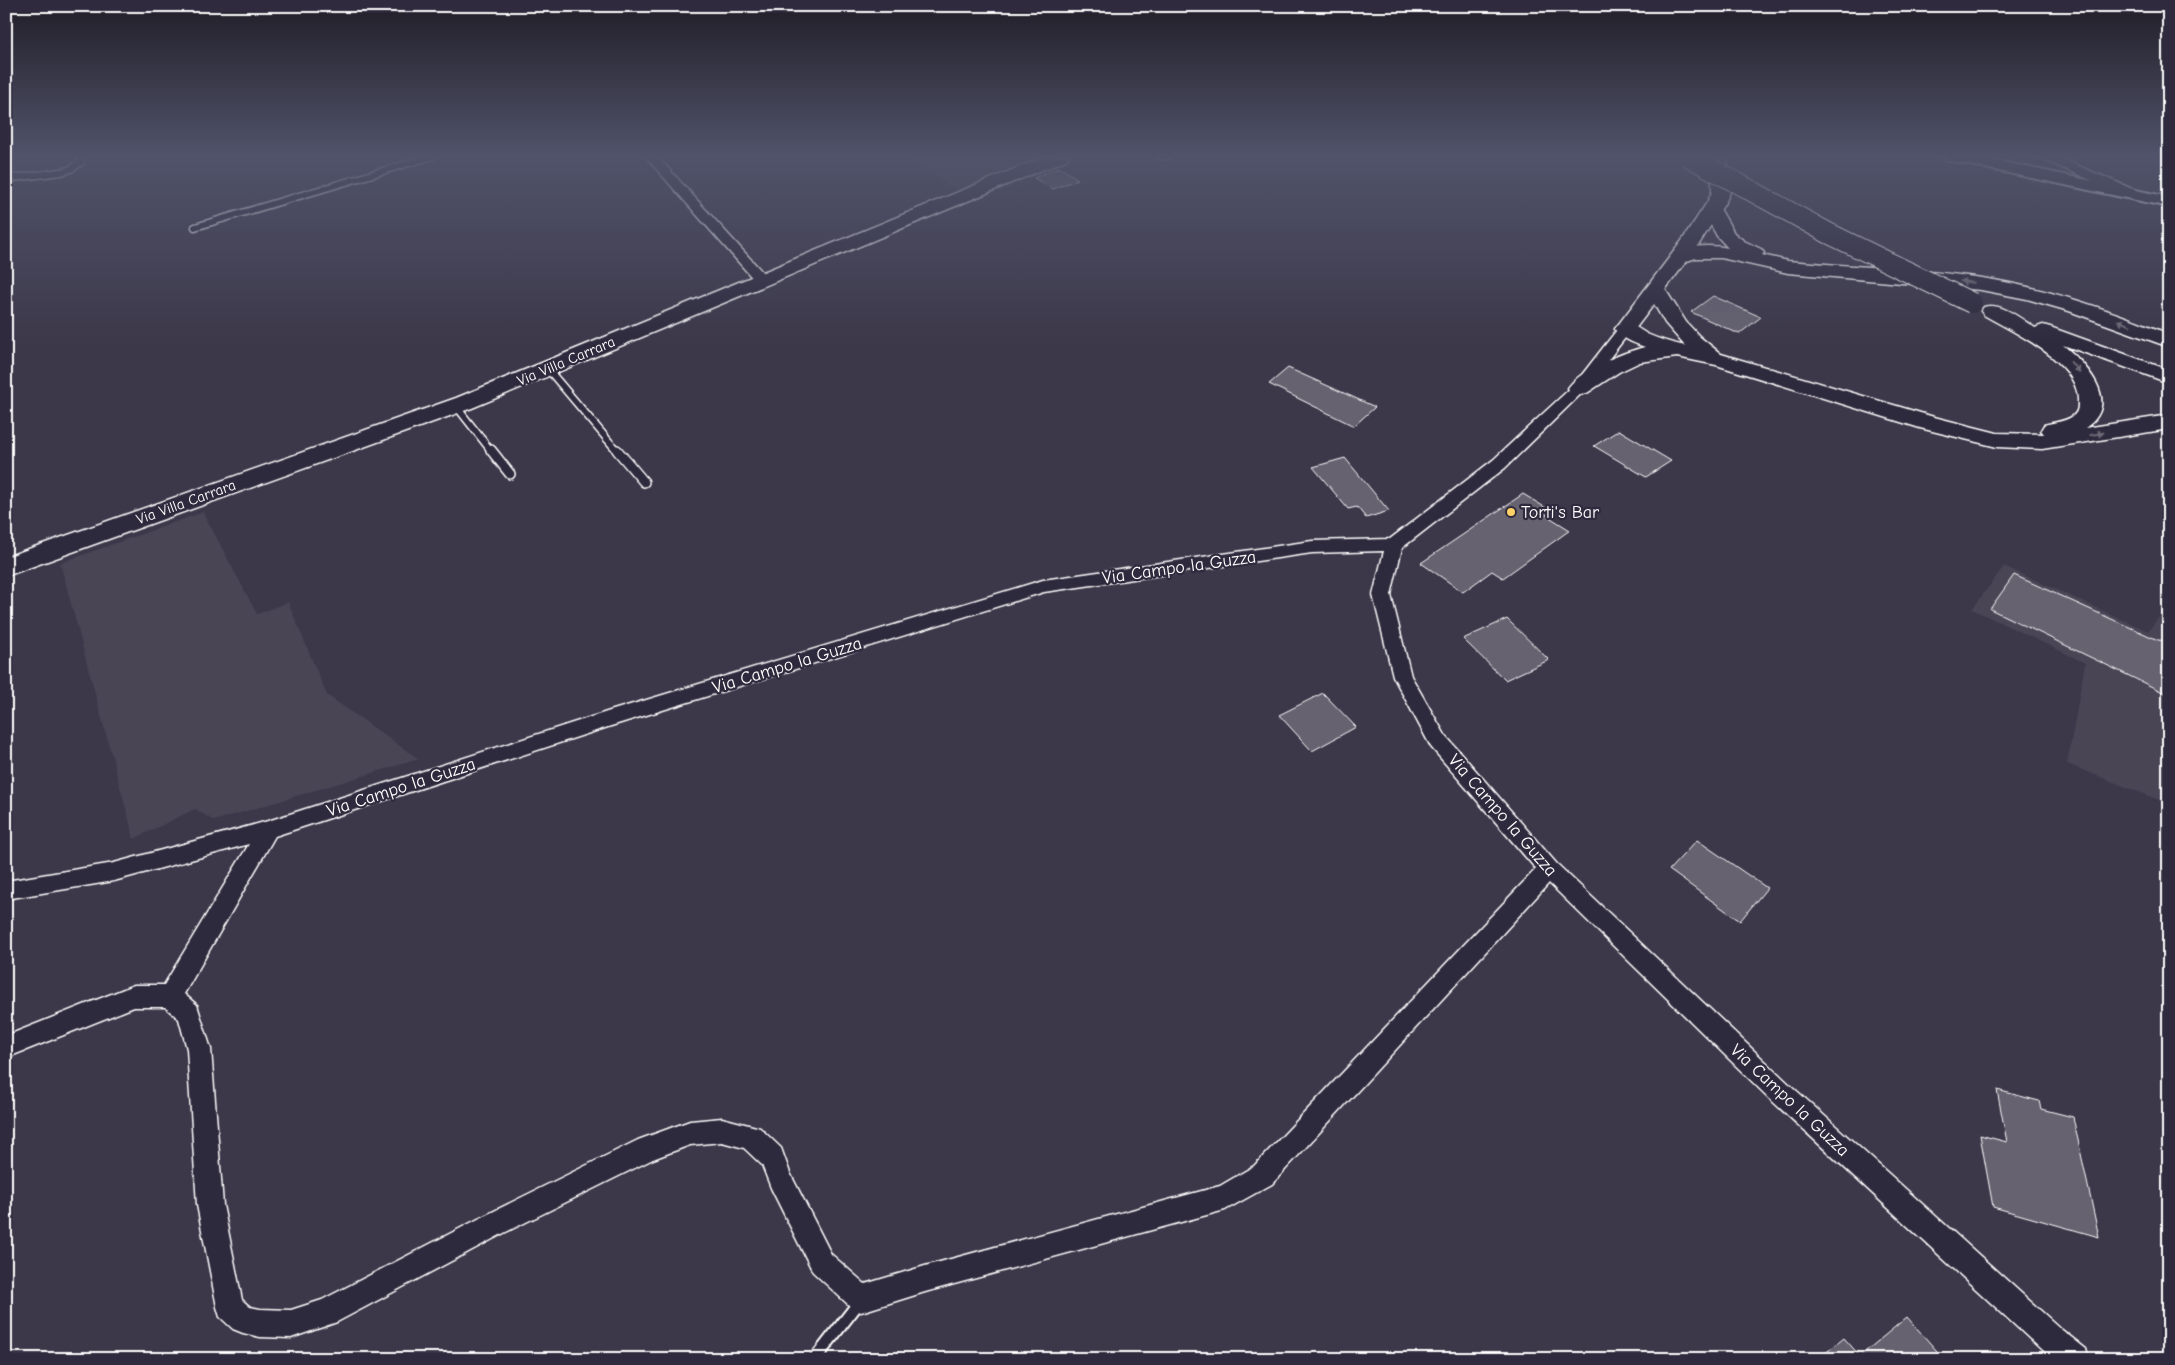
<svg xmlns="http://www.w3.org/2000/svg" width="2175" height="1365" font-family="'Comic Neue',sans-serif">
	<rect width="100%" height="100%" fill="#3c3749"/>
	<filter id="ink" filterUnits="userSpaceOnUse"><feTurbulence type="fractalNoise" baseFrequency=".02" numOctaves="2"/><feDisplacementMap in="SourceGraphic" scale="10" xChannelSelector="R" yChannelSelector="G"/><feConvolveMatrix kernelMatrix="1 2 1 2 8 2 1 2 1" color-interpolation-filters="sRGB"/></filter>
	<g filter="url(#ink)">
		<!-- built -->
		<g fill="#494455">
			<polygon points="904,156 1053,156 962,193"/>
			<polygon points="203,512 257,614 288,602 327,695 419,759 214,821 195,809 134,839 60,563"/>
			<polygon points="2004,566 2148,631 2169,604 2169,804 2067,764 2085,663 1972,609"/>
		</g>
		<!-- building -->
		<g fill="#666270" stroke="#fff">
			<polygon points="1059,167 1078,179 1053,189 1034,178"/>
			<polygon points="1713,296 1761,317 1739,334 1691,312"/>
			<polygon points="1288,368 1326,385 1375,407 1354,426 1269,384"/>
			<polygon points="1619,430 1671,461 1646,477 1594,446"/>
			<polygon points="1345,458 1389,511 1366,518 1357,507 1348,509 1313,467"/>
			<polygon points="1523,494 1551,511 1546,515 1570,530 1503,578 1492,571 1463,592 1421,563"/>
			<polygon points="2014,575 2158,640 2169,641 2169,695 1990,609"/>
			<polygon points="1507,619 1549,660 1505,680 1463,639"/>
			<polygon points="1323,693 1356,727 1312,751 1279,715"/>
			<polygon points="1697,840 1767,888 1740,921 1669,870"/>
			<polygon points="1997,1090 2039,1101 2041,1109 2073,1117 2099,1237 1993,1207 1980,1135 2007,1142"/>
			<polygon points="1907,1317 1944,1359 1818,1359 1844,1338 1860,1356"/>
		</g>
		<g fill="none" stroke-linecap="round" stroke-linejoin="round">
			<defs>
				<g id="lane-far2">
					<polyline points="1161,156 1167,156"/>
					<polyline points="6,179 61,172 71,169 81,162 81,156"/>
					<polyline points="195,227 433,156"/>
					<polyline points="547,368 618,452"/>
					<polyline points="456,406 492,452"/>
				</g>
				<g id="lane-far1">
					<polyline points="491,450 510,474"/>
					<polyline points="617,450 644,482"/>
				</g>
				<polyline id="lane" points="815,1359 860,1301"/>
				<g id="street">
					<polygon points="645,156 657,156 766,276 768,279 766,282 756,282"/>
					<polygon points="2040,156 2055,156 2142,193 2144,196 2138,200 2134,199 2042,159"/>
					<path d="M 1625,325 L 1632,329 L 1584,391 L 1505,468 L 1402,548 L 1391,595 L 1411,676 L 1445,735 L 1556,863 L 1788,1083 L 2062,1330 L 2086,1349 L 2090,1359 L 2054,1359 L 2042,1350 L 1770,1099 L 1549,883 L 1272,1184 L 1225,1210 L 925,1292 L 861,1312 L 852,1308 L 813,1272 L 771,1188 L 762,1165 L 744,1148 L 722,1142 L 690,1145 L 653,1159 L 504,1233 L 337,1322 L 291,1338 L 260,1337 L 243,1333 L 233,1329 L 220,1317 L 217,1307 L 197,1205 L 187,1049 L 179,1019 L 165,1007 L 134,1007 L 6,1058 L 6,1036 L 134,985 L 164,985 L 249,844 L 114,881 L 6,899 L 6,881 L 114,863 L 268,821 L 610,711 L 1043,580 L 1312,541 L 1390,539 L 1493,460 L 1574,385 L 1620,326 ZM 1384,551 L 1373,595 L 1393,676 L 1431,747 L 1536,869 L 1254,1166 L 1220,1186 L 925,1266 L 865,1284 L 831,1254 L 790,1173 L 781,1148 L 760,1128 L 722,1118 L 690,1121 L 638,1140 L 486,1215 L 322,1300 L 291,1310 L 260,1309 L 250,1307 L 242,1300 L 223,1205 L 211,1049 L 197,1005 L 184,994 L 275,836 L 611,726 L 1044,592 L 1312,553 Z"/>
				</g>
				<polygon id="secondary" points="1944,156 1974,156 2169,197 2169,207 1952,161 1946,160"/>
				<g id="primary">
					<polygon points="1046,156 1069,156 1066,160 472,408 6,576 6,557 456,398"/>
					<polygon points="1708,156 1726,156 1730,177 1730,192 1726,201 1696,249 1632,333 1625,335 1618,333 1615,329 1681,242 1708,201 1712,192 1712,177"/>
				</g>
				<g id="highway">
					<path d="M 1712,205 L 1719,207 L 1734,233 L 1744,241 L 1761,249 L 1764,253 L 1762,255 L 1788,261 C 1853,267 1918,268 1982,278 C 2047,288 2108,309 2169,334 L 2169,347 L 2069,311 L 2027,299 L 1981,290 L 1788,273 L 1721,258 L 1696,258 L 1681,263 L 1674,261 L 1671,257 C 1681,244 1714,245 1728,248 L 1717,236 L 1703,211 L 1705,207 Z"/>
					<path d="M 1656,284 L 1663,286 L 1686,322 L 1700,337 L 1721,354 L 1934,417 L 1997,433 L 2044,434 L 2041,430 L 2044,425 C 2054,422 2065,422 2073,416 C 2078,412 2078,408 2078,402 C 2080,361 2014,333 1984,315 L 1981,311 L 1984,307 C 2001,302 2021,319 2035,328 L 2043,325 L 2050,327 L 2169,370 L 2169,383 L 2063,345 C 2086,364 2123,403 2085,428 L 2169,415 L 2169,429 L 2042,449 L 1997,447 L 1920,428 L 1716,365 L 1677,357 L 1640,362 L 1619,372 L 1587,393 L 1579,395 L 1571,393 L 1568,388 C 1581,369 1624,352 1645,347 C 1634,343 1622,339 1615,329 L 1618,325 C 1631,321 1636,328 1647,334 C 1658,339 1672,343 1685,346 L 1665,323 L 1646,290 L 1649,286 Z"/>
				</g>
			</defs>
			<!-- lane-far2 casing -->
			<use href="#lane-far2" stroke="#fff" stroke-width="9"/>
			<!-- lane-far1 casing -->
			<use href="#lane-far1" stroke="#fff" stroke-width="12"/>
			<!-- lane casing -->
			<use href="#lane" stroke="#fff" stroke-width="15"/>
			<!-- street casing -->
			<use href="#street" stroke="#fff" stroke-width="3"/>
			<!-- secondary casing -->
			<use href="#secondary" stroke="#fff" stroke-width="4"/>
			<!-- primary casing -->
			<use href="#primary" stroke="#fff" stroke-width="3"/>
			<!-- highway casing -->
			<use href="#highway" stroke="#fff" stroke-width="3"/>
			<!-- lane-far2 -->
			<use href="#lane-far2" stroke="#2f2a3d" stroke-width="6"/>
			<!-- lane-far1 -->
			<use href="#lane-far1" stroke="#2f2a3d" stroke-width="9"/>
			<!-- lane -->
			<use href="#lane" stroke="#2f2a3d" stroke-width="11"/>
			<!-- street -->
			<use href="#street" fill="#2f2a3d" fill-rule="evenodd"/>
			<!-- secondary -->
			<use href="#secondary" fill="#2f2a3d" fill-rule="evenodd"/>
			<!-- primary -->
			<use href="#primary" fill="#2f2a3d" fill-rule="evenodd"/>
			<!-- highway -->
			<use href="#highway" fill="#2f2a3d" fill-rule="evenodd"/>
			<defs>
				<polyline id="highway-bridge" points="1688,156 1828,233 1972,303"/>
			</defs>
			<!-- highway-bridge casing -->
			<use href="#highway-bridge" stroke="#fff" stroke-width="22" stroke-linecap="butt"/>
			<!-- highway-bridge -->
			<use href="#highway-bridge" stroke="#2f2a3d" stroke-width="20"/>
		</g>
		<!-- one-way arrows -->
		<defs><path id="oneway-solid" d="M-6-.8H1V-3.2L6.5 0L1 3.2V.8H-6Z" transform="scale(1.25)"/></defs>
		<g fill="#6d6a77">
			<use href="#oneway-solid" transform="translate(1967 282) rotate(-173)"/>
			<use href="#oneway-solid" transform="translate(2124 323) rotate(-159)"/>
			<use href="#oneway-solid" transform="translate(2075 367) rotate(48)"/>
			<use href="#oneway-solid" transform="translate(2097 434) rotate(-10)"/>
		</g>
	</g>
	<!-- sky -->
	<linearGradient id="sky" x2="0" y2="1"><stop stop-color="#211e28"/><stop offset="0.45" stop-color="#50536a"/><stop offset="1" stop-color="#50536a" stop-opacity="0"/></linearGradient>
	<rect width="2175" height="347" fill="url(#sky)"/>
	<!-- markers -->
	<circle fill="#ffd166" stroke="#2f2a3d" stroke-width="2" cx="1511" cy="512" r="5"/>
	<g text-anchor="middle" stroke-width="4.5" stroke-linejoin="round" paint-order="stroke">
		<!-- far-street labels -->
		<g font-size="15" fill="#fff" stroke="#2f2a3d">
			<text transform="translate(566 361) rotate(-23)" y="5">Via Villa Carrara</text>
			<text transform="translate(186 502) rotate(-20)" y="5">Via Villa Carrara</text>
		</g>
		<!-- poi labels -->
		<g font-size="18" fill="#fff" stroke="#2f2a3d" text-anchor="start">
			<text x="1521" y="518">Torti's Bar</text>
		</g>
		<!-- street labels -->
		<g font-size="18" fill="#fff" stroke="#2f2a3d">
			<text transform="translate(1179 567) rotate(-8)" y="6">Via Campo la Guzza</text>
			<text transform="translate(787 665) rotate(-17)" y="6">Via Campo la Guzza</text>
			<text transform="translate(401 787) rotate(-18)" y="6">Via Campo la Guzza</text>
			<text transform="translate(1503 815) rotate(49)" y="6">Via Campo la Guzza</text>
			<text transform="translate(1790 1100) rotate(43)" y="6">Via Campo la Guzza</text>
		</g>
	</g>
	<!-- margin -->
	<rect width="2175" height="1365" fill="none" stroke="#2f2a3d" stroke-width="25"/>
	<rect x="12" y="12" width="2150" height="1340" fill="none" stroke="#fff" stroke-width="2" filter="url(#ink)"/>
</svg>
